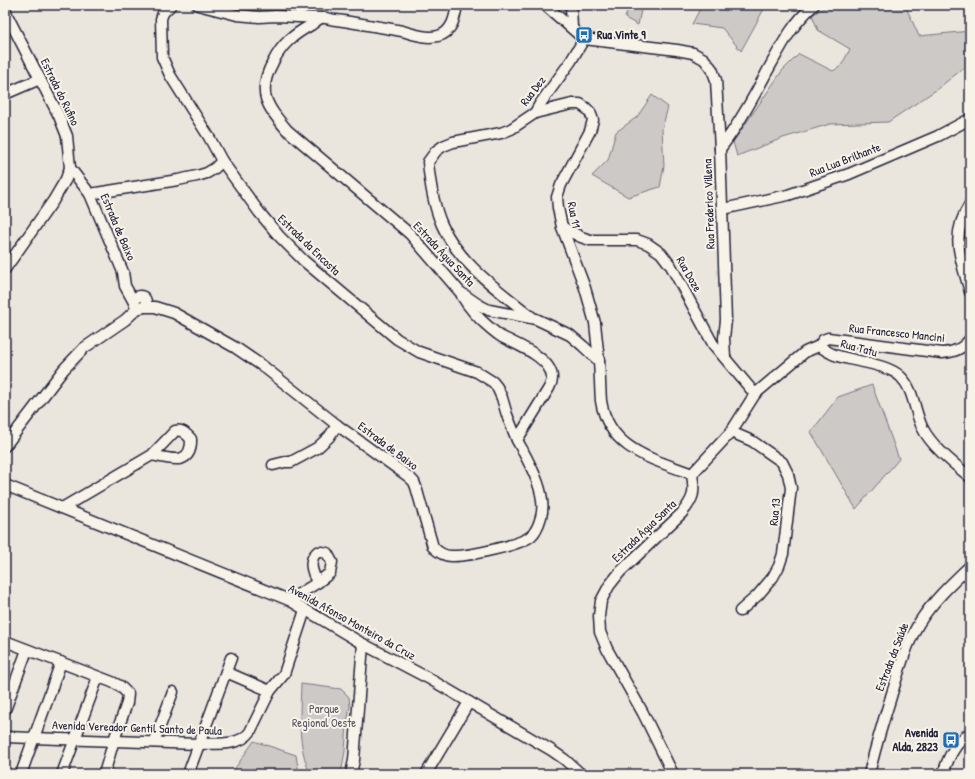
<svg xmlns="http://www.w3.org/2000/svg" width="975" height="779" font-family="'Patrick Hand',sans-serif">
	<rect width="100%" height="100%" fill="#eae6de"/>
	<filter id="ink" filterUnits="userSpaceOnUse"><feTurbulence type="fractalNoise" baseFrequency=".025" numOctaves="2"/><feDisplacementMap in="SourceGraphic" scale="8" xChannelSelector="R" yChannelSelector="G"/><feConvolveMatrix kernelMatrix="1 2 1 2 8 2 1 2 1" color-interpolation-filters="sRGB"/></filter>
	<g filter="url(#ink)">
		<!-- green -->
		<g fill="#cdc9c6" stroke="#787680">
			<polygon points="629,5 642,5 638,25 625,18"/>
			<polygon points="702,5 762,5 765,7 741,51 722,28 692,24"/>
			<polygon points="829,5 905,5 919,36 970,31 970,63 936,90 888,122 830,124 783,138 737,156 733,142 782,71 799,54 833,71 841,66 850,49 818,30 812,15"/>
			<polygon points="652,95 668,107 662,129 664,166 660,187 628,197 592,176 608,160 616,132 637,117"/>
			<polygon points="872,385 899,459 856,509 811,432 838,397"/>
			<path d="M 301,684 L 341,689 L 349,697 L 350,706 L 347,724 L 345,751 L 341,774 L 310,774 C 297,742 300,718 301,684 Z"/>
			<polygon points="254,741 296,755 299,774 231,774"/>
		</g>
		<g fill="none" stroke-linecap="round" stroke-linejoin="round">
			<defs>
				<g id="minor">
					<polyline points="171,5 163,13 161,19 162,57 170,75 209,137 222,161 259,212 279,236 304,261 397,339 419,352 477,372 493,382 497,387 502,398 507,415 517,440"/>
					<polyline points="198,5 237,15 259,17 276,16 321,18"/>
					<path d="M 457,5 C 455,17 452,33 438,36 C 426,39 413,34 402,31 C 380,27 358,23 336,20 C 332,20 325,17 321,18 C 318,19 314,23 311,25 C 293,35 282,44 273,62 C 256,93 267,106 287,130 L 410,234 L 460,292 L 479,305 L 489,310 L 536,319 L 570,335 L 583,346 L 599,361 C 600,374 600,388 601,401 C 609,450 653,459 692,474 C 695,493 694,498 682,513 L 620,572 L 609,586 L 601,601 L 599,616 L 600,632 L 607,649 L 643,713 L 673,774"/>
					<polyline points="545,5 584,39"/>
					<polyline points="571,5 572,28"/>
					<polyline points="5,8 8,17 59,116 67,136 70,168 66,179 53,201 5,269"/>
					<polyline points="5,94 40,79"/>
					<polyline points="535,113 572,104 580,104 586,108 590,112 593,120 590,131 561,185 557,197 558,208 562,227 585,288 595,323 599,361"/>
					<polyline points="70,168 90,194 123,272 125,286 135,304"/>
					<polyline points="90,194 178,180 197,176 207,173 215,168 222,161"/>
					<path d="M 970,204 C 949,237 961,258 970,292"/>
					<polyline points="723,209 788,195 849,174 938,136 970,119"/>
					<polyline points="562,227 581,237 590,240 637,240 648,244 661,253 671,266 713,344 755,394"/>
					<circle cx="140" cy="302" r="6"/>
					<path d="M 144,307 L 155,307 L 174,313 L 236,348 L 264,367 L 337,425 L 409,477 L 414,482 L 416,487 L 433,547 C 438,552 443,556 451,556 C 466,557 521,545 531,536 C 536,532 539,524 541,517 C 548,493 528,461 517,440 L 549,388 C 550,385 552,382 552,379 C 553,358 517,345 502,337 C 498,335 494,331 490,328 C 479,319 469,308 462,296"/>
					<path d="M 533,318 C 500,291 460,265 442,225 C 433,205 430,183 428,162 L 436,151 L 443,146 L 453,142 L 501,133 L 511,129 L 535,113 L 540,104 L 571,61 L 584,39 L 677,50 L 693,53 L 704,59 L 712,69 L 716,80 L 720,149"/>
					<path d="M 819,346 L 823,340 L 828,338 L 942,353 C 955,352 962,349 970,339"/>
					<path d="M 725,358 L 724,338 L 726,320 L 720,149 C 739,124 753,98 768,70 C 782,45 792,24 814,5"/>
					<polyline points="731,432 752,441 782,462 788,474 791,488 783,554 779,566 773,577 758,595 740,611"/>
					<polyline points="5,446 64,369 84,348 125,320 138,308"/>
					<polyline points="273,465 285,462 291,462 317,448 329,437 337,425"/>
					<path d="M 692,474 L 731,432 L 755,394 L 805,352 L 819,346 C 824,349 829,353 835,355 C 853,362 887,363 901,377 C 914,390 914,410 922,427 C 931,446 954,464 970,477"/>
					<polyline points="5,485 289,600 363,644 428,678 551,750 564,759 581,774"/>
					<path d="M 62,508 L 152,455 L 175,431 C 182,429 186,434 191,439 C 192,467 170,459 152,455"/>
					<path d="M 289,600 L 317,583 L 330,573 L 332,562 L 327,553 L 322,552 L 317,552 C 307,562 313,572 317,583"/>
					<polyline points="5,641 112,682 120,686 128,694 127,703 114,740 104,774"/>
					<polyline points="226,672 270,691"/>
					<polyline points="5,710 27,650"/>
					<path d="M 5,737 L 198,744 C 215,743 239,747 250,732 L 270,691 L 284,674 L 305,610"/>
					<polyline points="154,742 173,692"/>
					<polyline points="21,774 61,662"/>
					<polyline points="62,774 98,677"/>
					<polyline points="188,774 231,658"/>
					<polyline points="351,774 354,760 363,644"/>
					<polyline points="426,774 469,702"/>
					<path d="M 869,774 C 875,749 882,725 890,700 C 898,674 905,647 919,623 C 932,602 952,583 970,566"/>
					<path d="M 943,774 C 948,758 955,742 970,733"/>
				</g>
			</defs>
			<!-- minor casing -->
			<use href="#minor" stroke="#22223b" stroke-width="13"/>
			<!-- minor -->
			<use href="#minor" stroke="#f7f3e8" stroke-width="10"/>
		</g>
	</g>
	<!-- icons -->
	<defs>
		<symbol id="bus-square" viewBox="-11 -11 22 22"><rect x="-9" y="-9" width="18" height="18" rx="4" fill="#1f6fb2" stroke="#f7f3e8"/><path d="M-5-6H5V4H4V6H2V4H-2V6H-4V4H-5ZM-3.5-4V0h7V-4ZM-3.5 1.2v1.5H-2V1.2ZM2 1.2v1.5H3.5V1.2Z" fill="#fff"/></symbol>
	</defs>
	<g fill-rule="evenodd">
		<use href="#bus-square" x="574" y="25" width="20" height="20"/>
		<use href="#bus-square" x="941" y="730" width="20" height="20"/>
	</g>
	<g text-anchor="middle" stroke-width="4" stroke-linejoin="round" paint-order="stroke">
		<!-- poi labels -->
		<g font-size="12" font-weight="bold" fill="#22223b" stroke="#f7f3e8" text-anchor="start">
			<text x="597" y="39">Rua Vinte 9</text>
			<text x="938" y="737" text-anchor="end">Avenida<tspan x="938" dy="14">Alda, 2823</tspan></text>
		</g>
		<!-- street labels -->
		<g font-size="12" fill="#22223b" stroke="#f7f3e8">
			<text transform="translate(533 91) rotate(-53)" y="4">Rua Dez</text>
			<text transform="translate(60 92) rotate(64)" y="4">Estrada do Rufino</text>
			<text transform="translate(845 160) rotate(-21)" y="4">Rua Lua Brilhante</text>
			<text transform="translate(709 204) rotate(-92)" y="4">Rua Frederico Villena</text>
			<text transform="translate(574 215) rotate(79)" y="4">Rua 11</text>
			<text transform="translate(118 227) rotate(67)" y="4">Estrada de Baixo</text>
			<text transform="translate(309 245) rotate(44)" y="4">Estrada da Encosta</text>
			<text transform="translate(444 254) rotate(47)" y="4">Estrada Água Santa</text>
			<text transform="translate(689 274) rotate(60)" y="4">Rua Doze</text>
			<text transform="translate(897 333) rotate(6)" y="4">Rua Francesco Mancini</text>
			<text transform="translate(859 348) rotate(15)" y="4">Rua Tatu</text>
			<text transform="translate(388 446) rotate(37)" y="4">Estrada de Baixo</text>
			<text transform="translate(775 512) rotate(-84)" y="4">Rua 13</text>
			<text transform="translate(644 531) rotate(-44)" y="4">Estrada Água Santa</text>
			<text transform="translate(352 622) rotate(29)" y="4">Avenida Afonso Monteiro da Cruz</text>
			<text transform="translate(892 657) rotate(-69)" y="4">Estrada da Saúde</text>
			<text transform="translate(137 728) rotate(2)" y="4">Avenida Vereador Gentil Santo de Paula</text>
		</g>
		<!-- park labels -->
		<g font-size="12" fill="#555465" stroke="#f7f3e8">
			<text x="324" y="713">Parque<tspan x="324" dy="14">Regional Oeste</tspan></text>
		</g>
	</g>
	<!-- margin -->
	<rect width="975" height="779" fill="none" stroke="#f7f3e8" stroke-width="20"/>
	<rect x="10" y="10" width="955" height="759" fill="none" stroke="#22223b" stroke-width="1.5" filter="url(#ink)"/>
</svg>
